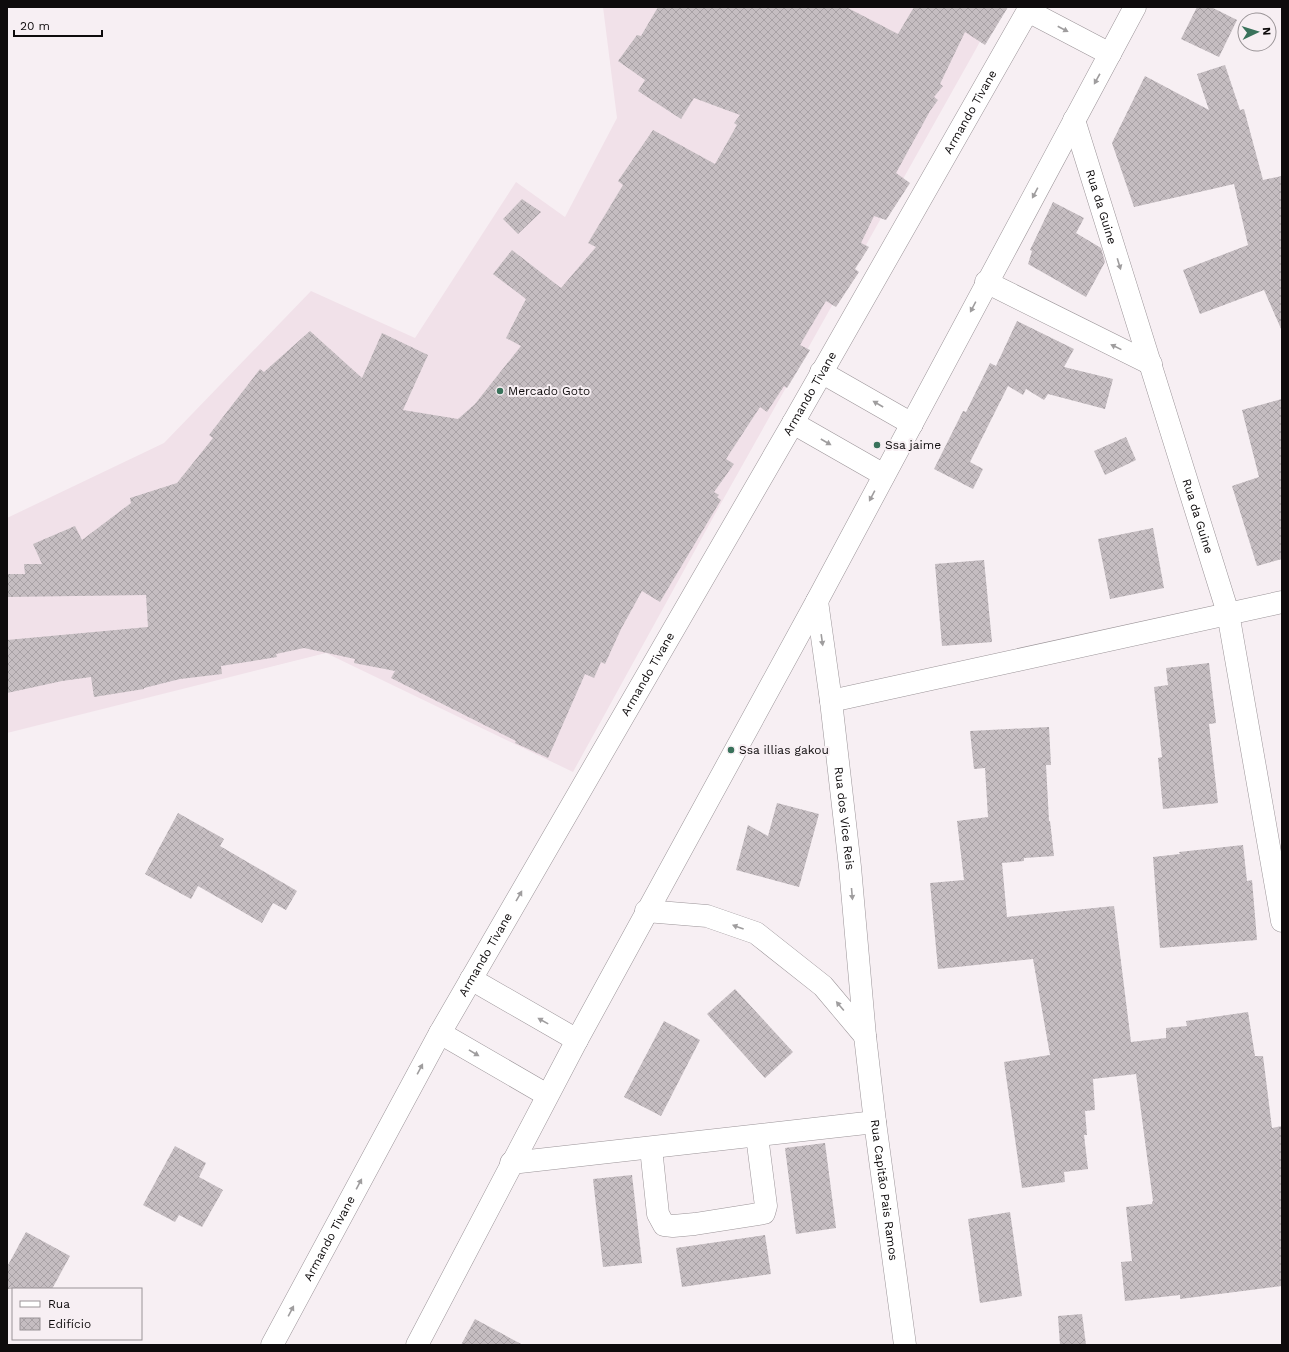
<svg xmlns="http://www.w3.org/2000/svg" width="1289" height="1352" font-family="'Work Sans',sans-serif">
	<defs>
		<pattern id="building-cross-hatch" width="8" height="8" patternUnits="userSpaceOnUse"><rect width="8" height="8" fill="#c5bdc1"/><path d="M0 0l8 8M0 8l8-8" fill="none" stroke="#a8a1a5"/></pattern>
	</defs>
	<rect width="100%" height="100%" fill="#f7eff3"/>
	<!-- built -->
	<polygon fill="#f1e1e9" points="603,7 998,7 976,49 715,514 573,772 326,653 7,733 7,518 164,443 311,291 415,338 516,182 565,217 617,118"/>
	<!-- building -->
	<g fill="url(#building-cross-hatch)">
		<polygon points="658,7 846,7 898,34 914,7 1008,7 985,45 965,32 940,84 943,86 934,97 938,100 930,111 896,173 910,183 886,220 874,216 861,243 869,247 855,269 859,272 836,307 826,301 800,345 810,350 787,388 784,386 767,412 760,407 726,459 734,464 714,492 719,495 717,497 721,500 660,602 642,591 621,629 605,664 601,662 594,678 585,674 548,758 515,743 516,741 391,678 395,671 354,663 355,659 304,648 276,654 277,657 221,666 222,674 180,679 144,688 144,689 94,697 91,677 62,681 7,693 7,640 148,627 146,595 7,597 7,574 25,574 24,564 42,564 33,544 75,526 82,540 131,503 130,498 177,483 213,438 209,435 260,369 264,372 310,331 362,378 382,333 428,355 403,410 458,419 475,404 521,346 506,338 526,299 493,274 512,250 561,288 596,247 588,243 623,185 618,181 653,130 715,164 737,125 734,123 740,115 694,98 681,119 638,91 645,80 618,61 637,35 641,36"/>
		<polygon points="1197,7 1211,7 1237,20 1219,57 1181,39"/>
		<polygon points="1225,65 1240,110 1244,109 1263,180 1282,176 1282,331 1264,290 1200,314 1183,270 1248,245 1234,184 1134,207 1112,143 1145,76 1209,110 1197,74"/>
		<polygon points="522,199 541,212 518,234 503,219"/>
		<polygon points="1053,202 1084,218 1076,233 1101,248 1105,262 1086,297 1028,264 1032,251 1030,250"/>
		<polygon points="1017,321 1074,349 1064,367 1113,379 1105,409 1048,394 1044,400 1026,389 1023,395 1008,386 970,462 983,469 973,489 934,469 963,411 966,412 990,363 996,366"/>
		<polygon points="1282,399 1282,559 1257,566 1232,486 1259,477 1242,410"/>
		<polygon points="1126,437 1136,460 1105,475 1094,451"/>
		<polygon points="1153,528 1164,588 1110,599 1098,539"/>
		<polygon points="984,560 992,642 942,646 935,564"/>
		<polygon points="1209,663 1216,723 1209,724 1218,803 1163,809 1158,758 1162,757 1154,687 1168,685 1166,668"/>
		<polygon points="1049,727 1051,765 1046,765 1049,821 1050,821 1054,856 1024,858 1024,861 1002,863 1007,917 1114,906 1131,1042 1166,1038 1166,1028 1187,1026 1186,1021 1248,1012 1255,1056 1263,1056 1272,1128 1282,1126 1282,1286 1180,1299 1180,1295 1125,1301 1121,1262 1132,1261 1126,1207 1152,1204 1152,1202 1153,1201 1136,1074 1093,1079 1095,1110 1085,1111 1087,1135 1084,1135 1088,1169 1064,1172 1065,1182 1022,1188 1004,1062 1050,1055 1033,959 938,969 930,883 964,880 957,821 988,817 985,768 974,769 970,731"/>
		<polygon points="777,803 819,814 799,887 736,870 748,825 768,836"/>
		<polygon points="178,813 224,839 220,846 297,891 286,910 273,903 262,923 198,886 191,899 145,874"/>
		<polygon points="1243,845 1247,881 1252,880 1257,940 1160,948 1153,857 1180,854 1179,852"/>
		<polygon points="735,989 793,1052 765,1078 707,1014"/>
		<polygon points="664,1021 700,1040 661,1116 624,1097"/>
		<polygon points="825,1143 836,1228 796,1234 785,1148"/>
		<polygon points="175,1146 206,1163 199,1177 223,1190 202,1227 179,1215 175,1222 143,1205"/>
		<polygon points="632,1175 642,1263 603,1267 593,1179"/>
		<polygon points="1010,1212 1022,1296 980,1303 968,1219"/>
		<polygon points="26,1232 70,1256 52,1289 7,1289 7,1267"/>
		<polygon points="765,1235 771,1274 682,1287 676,1248"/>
		<polygon points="1082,1314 1086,1345 1060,1345 1058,1316"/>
		<polygon points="475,1319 523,1345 461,1345"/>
	</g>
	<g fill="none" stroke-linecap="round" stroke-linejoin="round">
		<defs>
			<g id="minor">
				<path id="s1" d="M 1074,120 L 1228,613 L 1282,921"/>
				<polyline points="986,282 1151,364"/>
				<path id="s2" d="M 817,601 L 831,701 L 850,867 L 865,1036 L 875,1122 L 905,1345"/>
				<polyline points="831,701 1282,602"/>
				<polyline points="646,911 707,916 756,933 823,986 865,1036"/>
				<polyline points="651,1148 658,1214 664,1225 673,1226 695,1224 764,1213 766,1206 757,1136"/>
				<polyline points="511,1163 875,1122"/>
			</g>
			<g id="tertiary">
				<polyline points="1028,11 1110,54"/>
				<polyline points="821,372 912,424"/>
				<polyline points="793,423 884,475"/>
				<polyline points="471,979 577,1040"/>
				<polyline points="440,1033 547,1095"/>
				<path id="s3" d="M 272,1345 L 440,1033 L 793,423 L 1030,7"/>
				<polyline points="417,1345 577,1040 817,601 1135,7"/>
			</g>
		</defs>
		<!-- minor casing -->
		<use href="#minor" stroke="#9b9498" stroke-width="23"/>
		<!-- tertiary casing -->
		<use href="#tertiary" stroke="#9b9498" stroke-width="23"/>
		<!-- minor -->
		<use href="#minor" stroke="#fff" stroke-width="22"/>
		<!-- tertiary -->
		<use href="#tertiary" stroke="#fff" stroke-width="22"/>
	</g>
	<!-- one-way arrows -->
	<defs><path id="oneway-solid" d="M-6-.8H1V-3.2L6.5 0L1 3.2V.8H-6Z"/></defs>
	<g fill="#9f9d9e">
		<use href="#oneway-solid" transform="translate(1063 29) rotate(28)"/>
		<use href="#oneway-solid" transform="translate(1097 79) rotate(119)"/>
		<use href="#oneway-solid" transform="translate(1035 193) rotate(118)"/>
		<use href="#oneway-solid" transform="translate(1119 264) rotate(73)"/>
		<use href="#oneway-solid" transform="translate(973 307) rotate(118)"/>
		<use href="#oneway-solid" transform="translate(1116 347) rotate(-154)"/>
		<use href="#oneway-solid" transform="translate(878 404) rotate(-150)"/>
		<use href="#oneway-solid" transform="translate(826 442) rotate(30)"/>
		<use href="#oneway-solid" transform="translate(872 496) rotate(118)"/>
		<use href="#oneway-solid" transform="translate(822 640) rotate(82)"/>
		<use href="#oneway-solid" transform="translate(852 894) rotate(85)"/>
		<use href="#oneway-solid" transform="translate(519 896) rotate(-60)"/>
		<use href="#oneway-solid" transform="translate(738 927) rotate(-160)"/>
		<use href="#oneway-solid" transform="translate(840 1006) rotate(-130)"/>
		<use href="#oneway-solid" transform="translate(543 1021) rotate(-151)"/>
		<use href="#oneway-solid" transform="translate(474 1053) rotate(31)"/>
		<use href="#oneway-solid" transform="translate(420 1069) rotate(-62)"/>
		<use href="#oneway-solid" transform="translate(359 1184) rotate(-62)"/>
		<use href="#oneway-solid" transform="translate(291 1311) rotate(-62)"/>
	</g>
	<!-- markers -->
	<g fill="#39725b" stroke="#f7eff3" stroke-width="1.5">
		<circle cx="500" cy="391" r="4"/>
		<circle cx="877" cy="445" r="4"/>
		<circle cx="731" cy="750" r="4"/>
	</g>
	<g text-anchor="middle" stroke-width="4" stroke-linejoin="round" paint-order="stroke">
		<!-- street labels -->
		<g font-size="12" fill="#0e0b0c" stroke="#f7eff3">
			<text dy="4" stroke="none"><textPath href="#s3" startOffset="1417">Armando Tivane</textPath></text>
			<text dy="4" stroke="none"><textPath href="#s1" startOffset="91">Rua da Guine</textPath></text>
			<text dy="4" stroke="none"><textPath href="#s3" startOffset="1093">Armando Tivane</textPath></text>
			<text dy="4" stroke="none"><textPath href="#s1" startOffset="415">Rua da Guine</textPath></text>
			<text dy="4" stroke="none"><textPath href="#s3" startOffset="769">Armando Tivane</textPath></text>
			<text dy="4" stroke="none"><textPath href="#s2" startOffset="219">Rua dos Vice Reis</textPath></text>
			<text dy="4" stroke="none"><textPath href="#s3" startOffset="445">Armando Tivane</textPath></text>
			<text dy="4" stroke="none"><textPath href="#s2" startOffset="593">Rua Capitão Pais Ramos</textPath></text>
			<text dy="4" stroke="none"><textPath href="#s3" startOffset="121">Armando Tivane</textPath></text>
		</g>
		<!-- poi labels -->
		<g font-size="12" fill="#0e0b0c" stroke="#f7eff3" text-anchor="start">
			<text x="508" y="395">Mercado Goto</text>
			<text x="885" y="449">Ssa jaime</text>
			<text x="739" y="754">Ssa illias gakou</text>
		</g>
	</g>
	<!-- border -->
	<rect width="1289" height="1352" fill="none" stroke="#0e0b0c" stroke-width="16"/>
	<!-- legend -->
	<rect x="12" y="1288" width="130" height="52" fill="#f7eff3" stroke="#9a9497"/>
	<rect x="20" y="1301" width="20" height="6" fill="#ffffff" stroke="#9a9497"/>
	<text x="48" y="1308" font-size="12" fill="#0e0b0c">Rua</text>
	<rect x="20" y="1318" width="20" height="12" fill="url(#building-cross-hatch)" stroke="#9a9497"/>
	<text x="48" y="1328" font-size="12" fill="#0e0b0c">Edifício</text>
	<!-- north arrow -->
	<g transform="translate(1257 32) rotate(86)"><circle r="19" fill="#f7eff3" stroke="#9a9497"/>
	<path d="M0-3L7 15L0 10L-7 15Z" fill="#39725b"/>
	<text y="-6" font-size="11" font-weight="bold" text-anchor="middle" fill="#0e0b0c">N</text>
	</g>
	<!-- scale -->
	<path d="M14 30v6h88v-6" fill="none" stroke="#0e0b0c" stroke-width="2"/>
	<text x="20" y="30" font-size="12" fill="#0e0b0c" stroke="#f7eff3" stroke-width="3" paint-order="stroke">20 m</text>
</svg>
